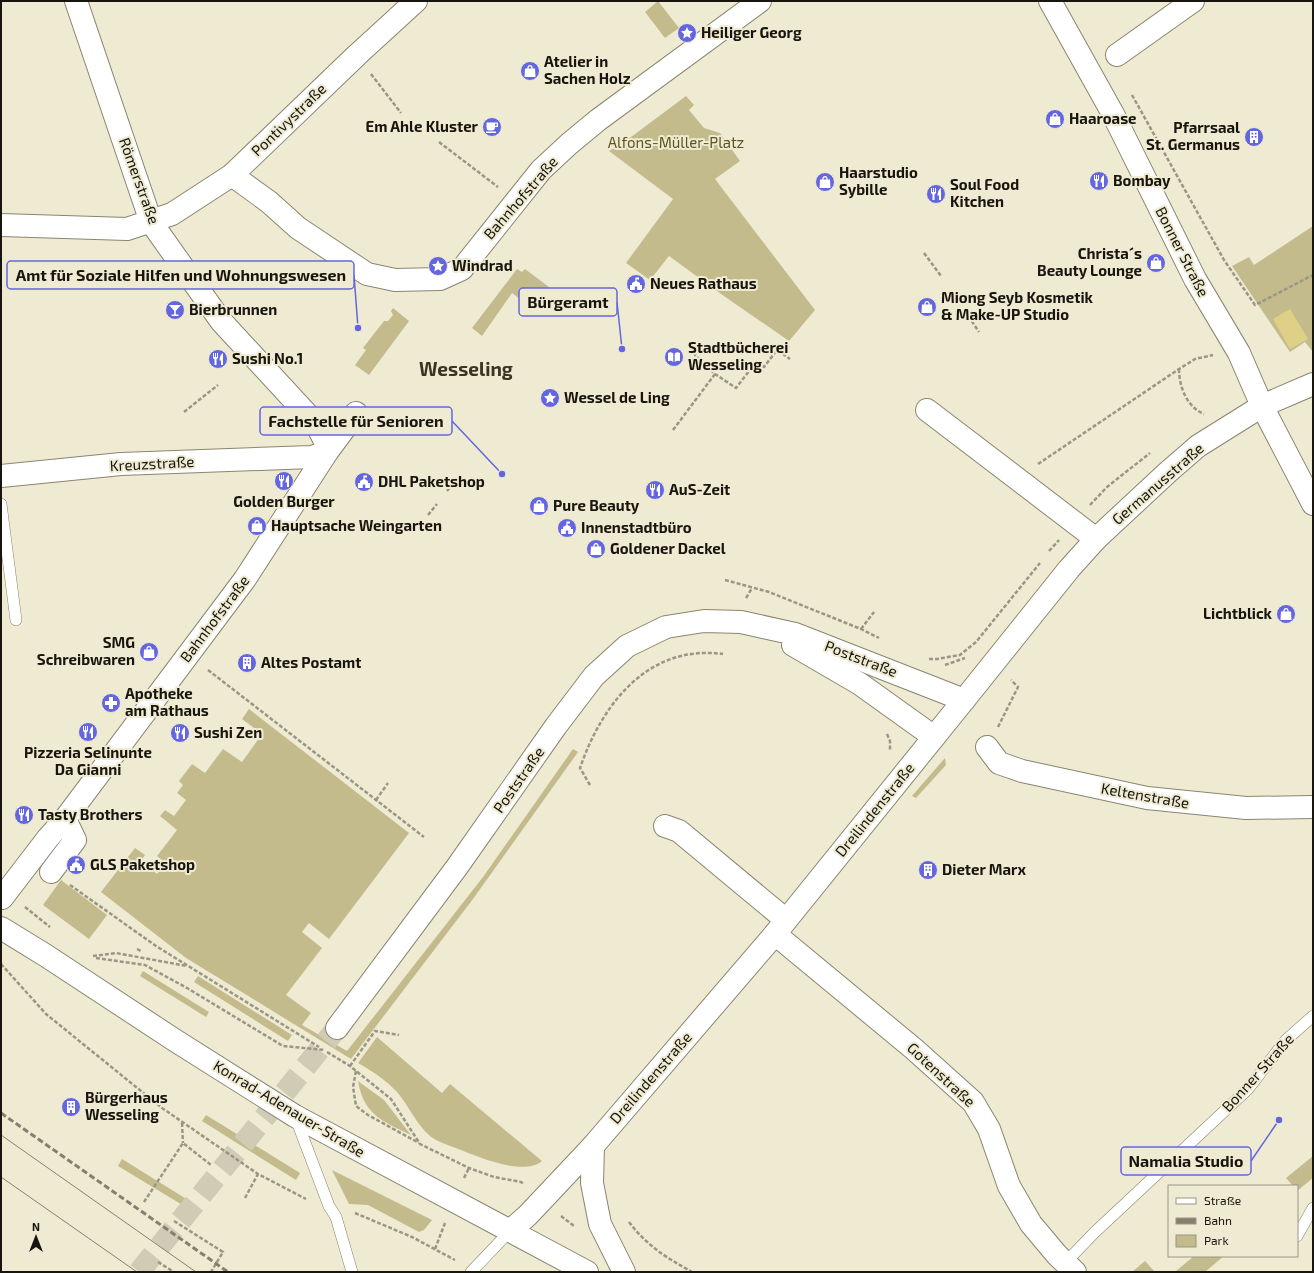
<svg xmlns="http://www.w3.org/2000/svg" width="1314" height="1273" font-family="'Exo 2',sans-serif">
	<rect width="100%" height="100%" fill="#efebd3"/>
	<!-- green -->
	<g fill="#c4bb8d">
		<polygon points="658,1 679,28 665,38 645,12"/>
		<polygon points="686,96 694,105 689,110 704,128 720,133 740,161 715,179 815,310 789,341 721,294 669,256 650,280 626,263 673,199 609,151 623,143"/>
		<polygon points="1313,226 1313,352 1305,342 1290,352 1232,266 1249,257 1254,265"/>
		<polygon points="517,269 522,272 525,269 549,287 533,309 512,293 482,336 472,328"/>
		<polygon points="393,308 409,321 369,375 355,365 366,350 363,348 384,321 388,321 393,315 391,311"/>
		<polygon points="249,709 409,833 329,939 309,923 302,932 322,948 286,995 311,1013 302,1025 347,1051 483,877 573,749 578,752 473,899 351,1059 186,958 101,892 135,848 145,855 141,861 157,874 166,863 157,856 177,830 160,816 165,810 174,816 186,800 177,793 183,785 179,781 192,764 205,773 223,749 242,762 262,734 242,719"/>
		<polygon points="945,758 946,765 916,798 912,796"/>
		<polygon points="61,880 107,915 89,939 43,905"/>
		<polygon points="143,971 209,1012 206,1017 140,976"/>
		<polygon points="198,976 292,1035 288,1041 194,982"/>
		<path d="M 377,1037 L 442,1093 L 450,1084 L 542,1161 C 523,1177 477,1156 458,1149 C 449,1145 437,1142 430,1136 C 416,1124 409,1106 397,1092 C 386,1080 372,1071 358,1063 Z"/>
		<path d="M 358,1081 L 384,1100 L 411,1135 C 382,1121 364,1115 358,1081 Z"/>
		<polygon points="206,1115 300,1173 296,1180 202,1121"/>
		<polygon points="1313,1156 1313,1178 1297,1191 1297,1186 1293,1186 1286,1178"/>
		<polygon points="122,1159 188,1200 184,1206 118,1166"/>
		<polygon points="332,1170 432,1220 424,1230 419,1232 368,1205 349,1204"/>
		<polygon points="1194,1256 1224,1256 1205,1272 1175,1272"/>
		<polygon points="1145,1261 1155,1272 1132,1272"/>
	</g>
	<!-- water -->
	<polygon fill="#dfd088" points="1290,309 1308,339 1290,349 1273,319"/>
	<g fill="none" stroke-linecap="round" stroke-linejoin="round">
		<!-- secondary-tunnel -->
		<polyline stroke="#cfcbb5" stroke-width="22" stroke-dasharray="22 11" stroke-linecap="butt" points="139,1272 337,1028"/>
		<defs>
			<g id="lane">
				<polyline points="1,504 16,620"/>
				<polyline points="296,1119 329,1206 336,1217 352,1272"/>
				<polyline points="1297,1236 1313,1208"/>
				<polyline points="1065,1263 1095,1232 1248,1089 1286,1040 1313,1016"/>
				<polyline points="471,1272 511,1230"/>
			</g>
			<g id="street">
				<polyline points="1050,1 1113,114 1195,279 1239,353 1262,406 1313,504"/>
				<polyline points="1117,55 1193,1"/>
				<polyline points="232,175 269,202 298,228 367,274 395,280 440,279 462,269 541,170 569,144 598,120 760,1"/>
				<polyline points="1,225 127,229 172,214 232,175 357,55 416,1"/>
				<polyline points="927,410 1096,539"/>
				<polyline points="1,476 121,464 312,457 327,452 326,443 316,424 221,321 151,222 76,1"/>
				<polyline points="964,700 1069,569 1096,539 1168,472 1198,446 1262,406 1313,384"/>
				<polyline points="987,747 999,763 1022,771 1147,798 1246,808 1313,807"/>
				<polyline points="665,826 679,831 786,920"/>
				<polyline points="51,872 75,840 65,819"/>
				<polyline points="2,898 48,838 65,819 245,579 327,452 356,413"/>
				<polyline points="775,934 914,1049 973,1102 989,1129 1009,1186 1031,1224 1057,1255 1075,1272"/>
			</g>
			<g id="secondary">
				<polyline points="793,645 860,684 934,737"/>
				<polyline points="1,928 45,955 176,1041 295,1116 587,1272"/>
				<polyline points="337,1028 457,867 556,726 594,676 627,646 666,627 704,621 741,622 795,634 964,700 775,934 593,1146 528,1215 511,1230"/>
				<polyline points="593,1146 592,1183 600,1224 624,1272"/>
			</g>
		</defs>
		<!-- lane casing -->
		<use href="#lane" stroke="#89856f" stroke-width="12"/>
		<!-- street casing -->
		<use href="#street" stroke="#89856f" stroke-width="24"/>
		<!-- secondary casing -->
		<use href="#secondary" stroke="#89856f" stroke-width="24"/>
		<!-- path -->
		<g stroke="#9a9685" stroke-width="2.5" stroke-dasharray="4 2" stroke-linecap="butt">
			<polyline points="371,74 401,113"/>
			<polyline points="1132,95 1224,260 1255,305 1313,275"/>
			<polyline points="439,142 498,187"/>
			<polyline points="924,253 941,276"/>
			<polyline points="965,311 979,332"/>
			<polyline points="690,341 695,355 715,374 736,388 756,362 764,367 777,350 790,359"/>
			<path d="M 1179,369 C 1179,387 1187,407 1204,414"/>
			<polyline points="184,412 218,385"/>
			<polyline points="673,430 715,374"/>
			<polyline points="1038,464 1179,369 1195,359 1213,355"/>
			<polyline points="447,491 452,485"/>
			<polyline points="1090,505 1107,487 1150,453"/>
			<polyline points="428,515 437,504"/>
			<polyline points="1049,551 1059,540"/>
			<polyline points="725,580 769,592 861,629 879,638"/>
			<polyline points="746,598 752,588"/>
			<polyline points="861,629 874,612"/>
			<polyline points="929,659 937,659 960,655 976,642 1040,563"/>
			<polyline points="945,665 965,658"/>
			<polyline points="208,670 424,837"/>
			<polyline points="998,727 1018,687 1011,680"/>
			<polyline points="887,734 890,741 890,751"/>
			<path d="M 590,785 L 580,768 C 602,704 648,644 723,654"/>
			<polyline points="376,800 388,783"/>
			<polyline points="70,885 156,946 319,1047"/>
			<polyline points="25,907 50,927"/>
			<polyline points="137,949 141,951"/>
			<polyline points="93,956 116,953 187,966"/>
			<polyline points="96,958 145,965 187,988 283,1046 325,1050"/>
			<polyline points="1,964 46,1014 162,1108 258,1174 306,1199"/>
			<polyline points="327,1052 350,1066 391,1099 420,1144 469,1168 494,1177 521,1182 524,1184"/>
			<polyline points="350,1066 375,1031 399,1035"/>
			<polyline points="356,1071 353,1087 356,1106 368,1115 419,1143"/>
			<polyline points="182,1123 183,1143"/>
			<polyline points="464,1178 469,1168"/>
			<polyline points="245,1198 258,1174"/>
			<polyline points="144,1202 183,1143 211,1165"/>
			<polyline points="355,1213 412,1237 455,1260"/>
			<polyline points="561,1216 574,1226"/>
			<polyline points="174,1221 223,1252 211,1272"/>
			<path d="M 629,1222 C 647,1246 667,1258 692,1272"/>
			<polyline points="435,1249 445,1223"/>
			<polyline points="158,1262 174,1272"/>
		</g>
		<!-- lane -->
		<use href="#lane" stroke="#fff" stroke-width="11"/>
		<!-- street -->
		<use href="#street" stroke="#fff" stroke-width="22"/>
		<!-- secondary -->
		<use href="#secondary" stroke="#fff" stroke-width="22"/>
		<!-- tram -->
		<g stroke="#838070" stroke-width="1">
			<polyline points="1,1135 196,1272"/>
			<polyline points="1,1177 137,1272"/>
		</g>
		<!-- rail -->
		<polyline stroke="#838070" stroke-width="3" stroke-dasharray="6 3" stroke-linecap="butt" points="1,1113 228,1272"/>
	</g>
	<!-- icons -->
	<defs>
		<symbol id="sight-disc" viewBox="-11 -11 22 22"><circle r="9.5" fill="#6366df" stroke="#efebd3"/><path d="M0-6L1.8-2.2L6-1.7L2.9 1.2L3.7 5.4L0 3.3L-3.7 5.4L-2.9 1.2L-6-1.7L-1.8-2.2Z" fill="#fff"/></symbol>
		<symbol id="shop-disc" viewBox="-11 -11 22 22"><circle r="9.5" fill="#6366df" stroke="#efebd3"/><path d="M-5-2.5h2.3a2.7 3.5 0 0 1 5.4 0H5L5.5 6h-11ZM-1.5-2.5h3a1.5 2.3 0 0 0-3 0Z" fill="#fff"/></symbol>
		<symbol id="cafe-disc" viewBox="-11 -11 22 22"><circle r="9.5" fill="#6366df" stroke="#efebd3"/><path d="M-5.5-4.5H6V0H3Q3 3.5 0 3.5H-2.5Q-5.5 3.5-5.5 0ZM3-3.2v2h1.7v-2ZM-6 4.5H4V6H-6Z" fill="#fff"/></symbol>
		<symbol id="building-disc" viewBox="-11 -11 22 22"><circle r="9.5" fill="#6366df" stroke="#efebd3"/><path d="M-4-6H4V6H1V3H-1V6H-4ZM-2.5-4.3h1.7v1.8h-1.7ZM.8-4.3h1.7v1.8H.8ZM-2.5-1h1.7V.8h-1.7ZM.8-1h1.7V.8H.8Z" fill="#fff"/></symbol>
		<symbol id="restaurant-disc" viewBox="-11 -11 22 22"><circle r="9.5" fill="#6366df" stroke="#efebd3"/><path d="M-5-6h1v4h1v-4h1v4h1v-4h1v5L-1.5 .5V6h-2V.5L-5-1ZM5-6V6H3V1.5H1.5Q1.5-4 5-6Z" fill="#fff"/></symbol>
		<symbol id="civic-disc" viewBox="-11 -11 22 22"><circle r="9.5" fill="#6366df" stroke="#efebd3"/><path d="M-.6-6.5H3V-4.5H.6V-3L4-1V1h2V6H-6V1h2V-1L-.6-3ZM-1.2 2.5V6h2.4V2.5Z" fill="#fff"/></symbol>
		<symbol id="bar-disc" viewBox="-11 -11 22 22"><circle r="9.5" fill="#6366df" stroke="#efebd3"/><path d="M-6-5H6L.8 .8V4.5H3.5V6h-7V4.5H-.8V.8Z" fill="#fff"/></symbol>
		<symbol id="library-disc" viewBox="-11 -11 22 22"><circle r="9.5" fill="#6366df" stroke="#efebd3"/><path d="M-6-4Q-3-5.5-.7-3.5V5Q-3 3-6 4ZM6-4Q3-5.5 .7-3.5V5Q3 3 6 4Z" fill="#fff"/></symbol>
		<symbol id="pharmacy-disc" viewBox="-11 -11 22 22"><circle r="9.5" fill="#6366df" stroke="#efebd3"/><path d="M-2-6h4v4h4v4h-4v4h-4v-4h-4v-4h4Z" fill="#fff"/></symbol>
	</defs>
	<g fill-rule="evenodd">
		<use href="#sight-disc" x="676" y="22" width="22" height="22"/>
		<use href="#shop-disc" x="519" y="60" width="22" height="22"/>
		<use href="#shop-disc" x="1044" y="108" width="22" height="22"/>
		<use href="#cafe-disc" x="481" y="116" width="22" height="22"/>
		<use href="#building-disc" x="1243" y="126" width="22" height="22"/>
		<use href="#restaurant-disc" x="1088" y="170" width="22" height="22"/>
		<use href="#shop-disc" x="814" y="171" width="22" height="22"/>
		<use href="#restaurant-disc" x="925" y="183" width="22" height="22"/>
		<use href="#shop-disc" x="1145" y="252" width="22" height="22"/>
		<use href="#sight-disc" x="427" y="255" width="22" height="22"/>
		<use href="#civic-disc" x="625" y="273" width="22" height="22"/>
		<use href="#shop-disc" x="916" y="296" width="22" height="22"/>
		<use href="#bar-disc" x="164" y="299" width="22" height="22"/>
		<use href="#library-disc" x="663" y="346" width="22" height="22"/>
		<use href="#restaurant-disc" x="207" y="348" width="22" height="22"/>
		<use href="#sight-disc" x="539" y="387" width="22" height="22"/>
		<use href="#restaurant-disc" x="273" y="470" width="22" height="22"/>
		<use href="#civic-disc" x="353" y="471" width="22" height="22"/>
		<use href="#restaurant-disc" x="644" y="479" width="22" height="22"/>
		<use href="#shop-disc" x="528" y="495" width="22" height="22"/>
		<use href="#shop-disc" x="246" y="515" width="22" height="22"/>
		<use href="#civic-disc" x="556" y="517" width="22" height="22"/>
		<use href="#shop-disc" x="585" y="538" width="22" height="22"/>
		<use href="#shop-disc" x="1275" y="603" width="22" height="22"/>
		<use href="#shop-disc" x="138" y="641" width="22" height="22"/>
		<use href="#building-disc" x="236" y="652" width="22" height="22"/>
		<use href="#pharmacy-disc" x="100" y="692" width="22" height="22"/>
		<use href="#restaurant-disc" x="77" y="721" width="22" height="22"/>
		<use href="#restaurant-disc" x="169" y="722" width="22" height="22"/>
		<use href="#restaurant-disc" x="13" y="804" width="22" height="22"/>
		<use href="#civic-disc" x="65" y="854" width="22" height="22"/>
		<use href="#building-disc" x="917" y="859" width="22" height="22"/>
		<use href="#building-disc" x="60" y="1096" width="22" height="22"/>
	</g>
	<g text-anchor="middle" stroke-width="4" stroke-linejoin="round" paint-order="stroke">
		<!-- poi labels -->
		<g font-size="15" font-weight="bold" fill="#17150d" stroke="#efebd3" text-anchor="start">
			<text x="701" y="38">Heiliger Georg</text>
			<text x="544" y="67">Atelier in<tspan x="544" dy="17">Sachen Holz</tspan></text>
			<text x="1069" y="124">Haaroase</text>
			<text x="478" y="132" text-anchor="end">Em Ahle Kluster</text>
			<text x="1240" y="133" text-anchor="end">Pfarrsaal<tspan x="1240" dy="17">St. Germanus</tspan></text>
			<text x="839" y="178">Haarstudio<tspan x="839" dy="17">Sybille</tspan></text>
			<text x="1113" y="186">Bombay</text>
			<text x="950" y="190">Soul Food<tspan x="950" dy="17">Kitchen</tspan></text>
			<text x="1142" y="259" text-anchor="end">Christa´s<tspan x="1142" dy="17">Beauty Lounge</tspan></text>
			<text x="452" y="271">Windrad</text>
			<text x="650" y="289">Neues Rathaus</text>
			<text x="941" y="303">Miong Seyb Kosmetik<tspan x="941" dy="17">&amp; Make-UP Studio</tspan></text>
			<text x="189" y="315">Bierbrunnen</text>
			<text x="688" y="353">Stadtbücherei<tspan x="688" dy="17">Wesseling</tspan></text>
			<text x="232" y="364">Sushi No.1</text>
			<text x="564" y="403">Wessel de Ling</text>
			<text x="378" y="487">DHL Paketshop</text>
			<text x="669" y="495">AuS-Zeit</text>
			<text x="284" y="507" text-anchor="middle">Golden Burger</text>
			<text x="553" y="511">Pure Beauty</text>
			<text x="271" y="531">Hauptsache Weingarten</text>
			<text x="581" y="533">Innenstadtbüro</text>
			<text x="610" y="554">Goldener Dackel</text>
			<text x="1272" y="619" text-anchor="end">Lichtblick</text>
			<text x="135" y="648" text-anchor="end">SMG<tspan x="135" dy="17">Schreibwaren</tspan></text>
			<text x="261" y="668">Altes Postamt</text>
			<text x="125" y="699">Apotheke<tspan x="125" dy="17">am Rathaus</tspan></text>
			<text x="194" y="738">Sushi Zen</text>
			<text x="88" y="758" text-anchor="middle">Pizzeria Selinunte<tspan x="88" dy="17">Da Gianni</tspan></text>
			<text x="38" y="820">Tasty Brothers</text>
			<text x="90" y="870">GLS Paketshop</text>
			<text x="942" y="875">Dieter Marx</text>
			<text x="85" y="1103">Bürgerhaus<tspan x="85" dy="17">Wesseling</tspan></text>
		</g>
		<!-- street labels -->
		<g font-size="15" fill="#17150d" stroke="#efebd3">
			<text transform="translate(289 120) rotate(-44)" y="5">Pontivystraße</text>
			<text transform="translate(139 181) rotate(70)" y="5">Römerstraße</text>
			<text transform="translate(521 198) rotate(-49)" y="5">Bahnhofstraße</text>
			<text transform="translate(1182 252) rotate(63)" y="5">Bonner Straße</text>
			<text transform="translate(152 464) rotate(-3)" y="5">Kreuzstraße</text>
			<text transform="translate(1158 484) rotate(-41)" y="5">Germanusstraße</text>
			<text transform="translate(215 619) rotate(-53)" y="5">Bahnhofstraße</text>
			<text transform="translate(861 659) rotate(21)" y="5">Poststraße</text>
			<text transform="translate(519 780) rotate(-55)" y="5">Poststraße</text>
			<text transform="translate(1145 796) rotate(10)" y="5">Keltenstraße</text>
			<text transform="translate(875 810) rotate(-51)" y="5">Dreilindenstraße</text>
			<text transform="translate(1258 1073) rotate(-48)" y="5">Bonner Straße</text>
			<text transform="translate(941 1075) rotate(43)" y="5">Gotenstraße</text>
			<text transform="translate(651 1078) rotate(-49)" y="5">Dreilindenstraße</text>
			<text transform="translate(289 1109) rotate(31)" y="5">Konrad-Adenauer-Straße</text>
		</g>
		<!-- park labels -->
		<g font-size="15" fill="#5e541e" stroke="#efebd3">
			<text x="676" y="148">Alfons-Müller-Platz</text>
		</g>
		<!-- district labels -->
		<g font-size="19" font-weight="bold" fill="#393522" stroke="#efebd3">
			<text x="466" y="376">Wesseling</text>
		</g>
	</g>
	<!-- callouts -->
	<path fill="none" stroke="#6366df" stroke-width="1.5" d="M358 328L354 275M622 349L617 302M502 474L452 421M1279 1120L1251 1161"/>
	<g fill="#6366df" stroke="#efebd3" stroke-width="1.5">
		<circle cx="358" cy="328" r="4"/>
		<circle cx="622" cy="349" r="4"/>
		<circle cx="502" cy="474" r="4"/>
		<circle cx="1279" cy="1120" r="4"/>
	</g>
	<g fill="#efebd3" stroke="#6366df" stroke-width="1.5">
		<rect x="7" y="261" width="347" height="28" rx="4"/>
		<rect x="519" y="288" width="98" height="28" rx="4"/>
		<rect x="260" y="407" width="192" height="28" rx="4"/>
		<rect x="1121" y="1147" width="130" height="28" rx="4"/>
	</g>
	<g font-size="16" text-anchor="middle" font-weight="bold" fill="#17150d">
		<text x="181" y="281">Amt für Soziale Hilfen und Wohnungswesen</text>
		<text x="568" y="308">Bürgeramt</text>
		<text x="356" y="427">Fachstelle für Senioren</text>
		<text x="1186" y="1167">Namalia Studio</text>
	</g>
	<!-- border -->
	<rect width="1314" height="1273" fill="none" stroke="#17150d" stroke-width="4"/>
	<!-- legend -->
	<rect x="1168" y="1185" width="130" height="72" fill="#efebd3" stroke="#999584"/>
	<rect x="1176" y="1198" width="20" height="6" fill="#ffffff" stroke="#999584"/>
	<text x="1204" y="1205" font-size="12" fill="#17150d">Straße</text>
	<rect x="1176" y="1218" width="20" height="6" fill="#838070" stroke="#999584"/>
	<text x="1204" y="1225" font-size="12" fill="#17150d">Bahn</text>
	<rect x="1176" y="1235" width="20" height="12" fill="#c4bb8d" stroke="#999584"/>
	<text x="1204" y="1245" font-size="12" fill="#17150d">Park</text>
	<!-- north arrow -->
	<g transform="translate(36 1237)" stroke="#efebd3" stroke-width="3" paint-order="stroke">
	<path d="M0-3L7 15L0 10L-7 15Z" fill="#17150d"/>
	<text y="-6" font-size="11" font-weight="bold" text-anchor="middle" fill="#17150d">N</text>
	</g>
</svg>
